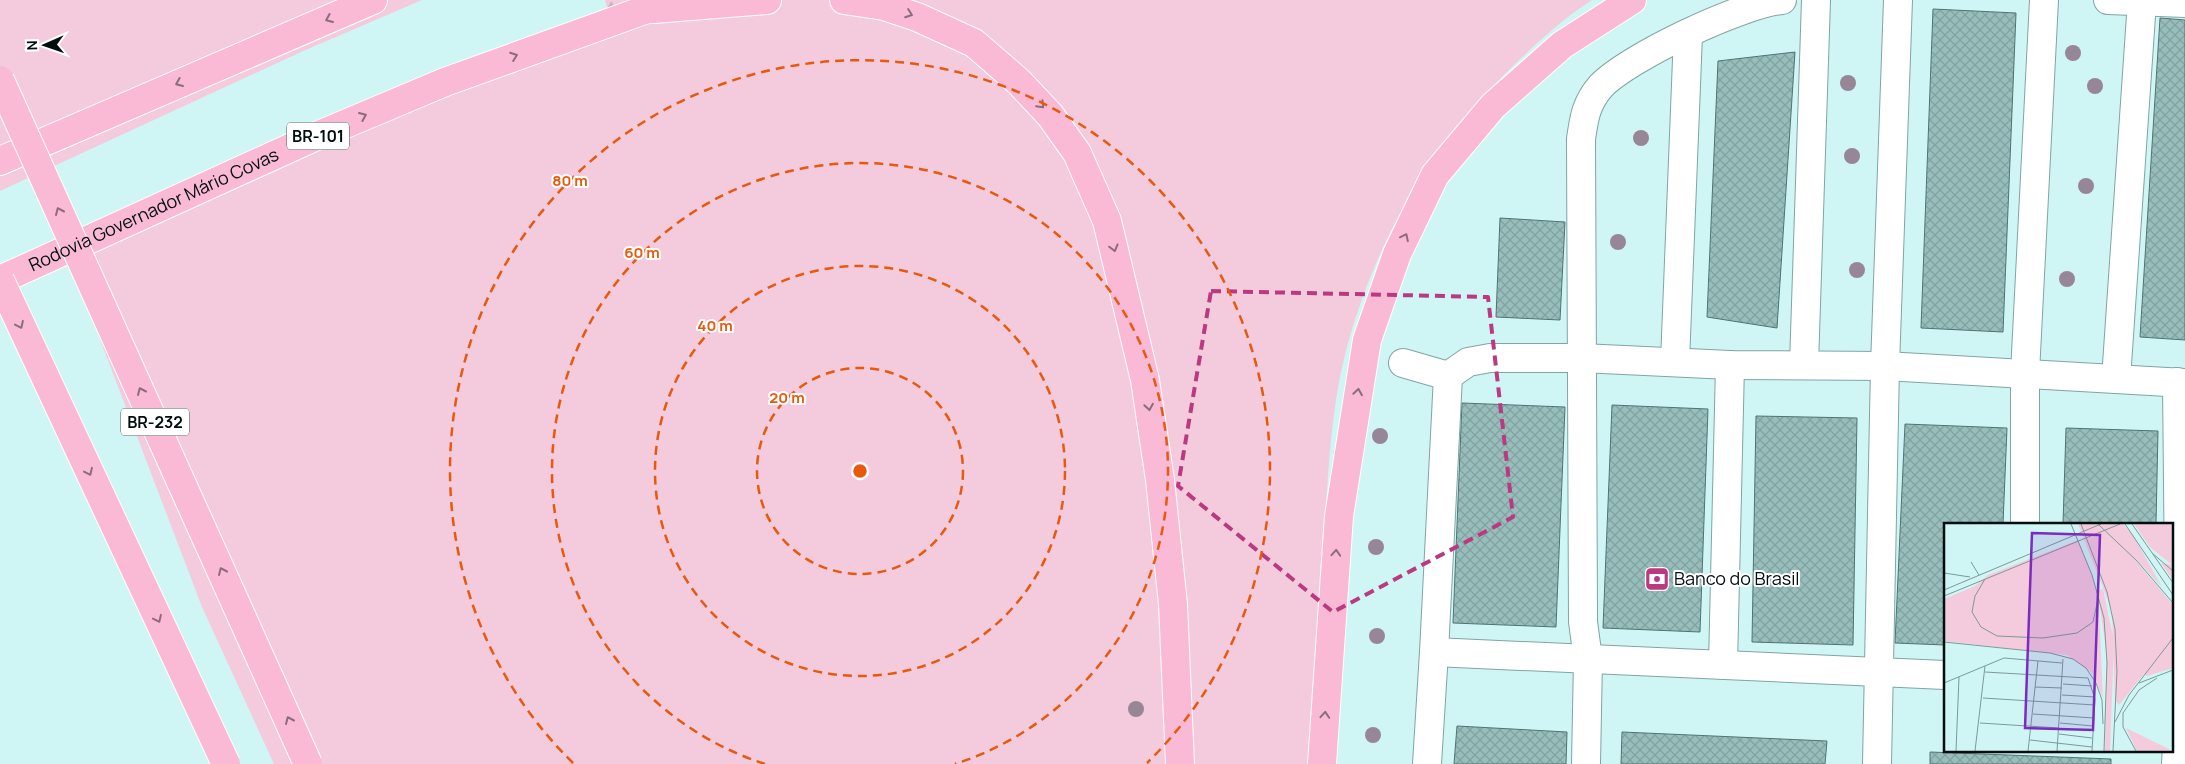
<svg xmlns="http://www.w3.org/2000/svg" width="2185" height="764" font-family="Manrope,sans-serif">
	<defs>
		<pattern id="forest-firs" width="22" height="20" patternUnits="userSpaceOnUse" patternTransform="scale(1.25)"><rect width="22" height="20" fill="#f4cbdd"/><path d="M5 1l3.5 6h-7zM16 11l3.5 6h-7z" fill="#d0adbc"/></pattern>
		<pattern id="building-cross-hatch" width="8" height="8" patternUnits="userSpaceOnUse" patternTransform="scale(1.25)"><rect width="8" height="8" fill="#98bebc"/><path d="M0 0l8 8M0 8l8-8" fill="none" stroke="#81a2a0"/></pattern>
	</defs>
	<rect width="100%" height="100%" fill="#cff6f4"/>
	<!-- green -->
	<g fill="#f4cbdd">
		<polygon points="0,0 422,0 301,52 0,191"/>
		<path d="M 666,0 L 1592,0 C 1564,18 1540,40 1516,63 C 1430,146 1371,246 1343,363 C 1330,420 1328,479 1324,537 C 1319,613 1313,688 1308,764 L 274,764 L 202,607 L 66,250 Z"/>
	</g>
	<!-- forest -->
	<polygon fill="url(#forest-firs)" points="605,0 644,0 608,11"/>
	<!-- building -->
	<g fill="url(#building-cross-hatch)" stroke="#507372">
		<polygon points="1933,9 2016,13 2003,332 1921,328"/>
		<polygon points="2160,18 2185,20 2185,340 2140,337"/>
		<polygon points="1795,52 1777,328 1707,317 1718,61"/>
		<polygon points="1500,218 1565,222 1560,320 1496,317"/>
		<polygon points="1462,403 1565,407 1556,627 1453,623"/>
		<polygon points="1612,405 1708,409 1700,632 1603,628"/>
		<polygon points="1756,416 1857,418 1853,645 1752,642"/>
		<polygon points="1905,424 2007,428 2003,524 1945,524 1945,645 1895,643"/>
		<polygon points="2066,428 2158,431 2156,524 2063,524"/>
		<polygon points="1457,726 1567,732 1566,764 1454,764"/>
		<polygon points="1622,732 1827,741 1825,764 1621,764"/>
		<polygon points="1930,752 2111,759 2111,764 1930,764"/>
	</g>
	<g fill="none" stroke-linecap="round" stroke-linejoin="round">
		<defs>
			<g id="minor">
				<polyline points="2108,0 2185,3"/>
				<polyline points="1675,362 1688,34"/>
				<polyline points="1403,363 1448,376"/>
				<polyline points="1804,365 1816,0"/>
				<polyline points="1448,376 1468,362 1490,358 1581,358 1730,365 1885,366 2185,383"/>
				<polyline points="2116,379 2142,1"/>
				<polyline points="2025,524 2025,373 2044,0"/>
				<polyline points="1434,652 1945,675"/>
				<polyline points="1723,665 1730,365"/>
				<polyline points="1427,764 1434,652 1448,376"/>
				<path d="M 1586,764 L 1588,659 L 1583,622 L 1581,139 C 1584,118 1586,103 1601,86 C 1629,57 1741,4 1782,0"/>
				<polyline points="1877,764 1885,366 1898,0"/>
				<polyline points="2176,764 2180,685 2177,382"/>
			</g>
			<g id="highway">
				<polyline points="844,0 884,6 917,17 974,43 1019,82 1050,115 1077,153 1107,221 1145,380 1160,480 1173,604 1180,764"/>
				<polyline points="654,9 767,0"/>
				<polyline points="0,161 373,0"/>
				<path id="s1" d="M 0,280 L 312,138 L 445,82 L 672,0"/>
				<polyline points="1322,764 1339,516 1367,340 1397,254 1435,175 1493,106 1562,45 1632,0"/>
			</g>
		</defs>
		<!-- minor casing -->
		<use href="#minor" stroke="#80a5a3" stroke-width="30"/>
		<!-- highway casing -->
		<use href="#highway" stroke="#fff" stroke-width="30"/>
		<!-- minor -->
		<use href="#minor" stroke="#fff" stroke-width="28"/>
		<!-- highway -->
		<use href="#highway" stroke="#fabad6" stroke-width="28"/>
		<defs>
			<g id="highway-bridge">
				<polyline points="0,80 308,764"/>
				<polyline points="0,280 226,764"/>
			</g>
		</defs>
		<!-- highway-bridge casing -->
		<use href="#highway-bridge" stroke="#fff" stroke-width="30" stroke-linecap="butt"/>
		<!-- highway-bridge -->
		<use href="#highway-bridge" stroke="#fabad6" stroke-width="28"/>
	</g>
	<!-- trees -->
	<g fill="#968696">
		<circle cx="2073" cy="53" r="8"/>
		<circle cx="1848" cy="83" r="8"/>
		<circle cx="2095" cy="86" r="8"/>
		<circle cx="1641" cy="138" r="8"/>
		<circle cx="1852" cy="156" r="8"/>
		<circle cx="2086" cy="186" r="8"/>
		<circle cx="1618" cy="242" r="8"/>
		<circle cx="1857" cy="270" r="8"/>
		<circle cx="2067" cy="279" r="8"/>
		<circle cx="1380" cy="436" r="8"/>
		<circle cx="1376" cy="547" r="8"/>
		<circle cx="1377" cy="636" r="8"/>
		<circle cx="1136" cy="709" r="8"/>
		<circle cx="1373" cy="735" r="8"/>
	</g>
	<!-- one-way arrows -->
	<defs><path id="oneway-chevron" d="M-2-3.5L2.5 0L-2 3.5" fill="none" stroke-width="1.6" stroke-linecap="round" stroke-linejoin="round" transform="scale(1.25)"/></defs>
	<g stroke="#8a6d7c">
		<use href="#oneway-chevron" transform="translate(909 14) rotate(20)"/>
		<use href="#oneway-chevron" transform="translate(329 19) rotate(157)"/>
		<use href="#oneway-chevron" transform="translate(514 56) rotate(-20)"/>
		<use href="#oneway-chevron" transform="translate(179 83) rotate(157)"/>
		<use href="#oneway-chevron" transform="translate(1041 105) rotate(46)"/>
		<use href="#oneway-chevron" transform="translate(363 116) rotate(-23)"/>
		<use href="#oneway-chevron" transform="translate(59 211) rotate(-114)"/>
		<use href="#oneway-chevron" transform="translate(1405 237) rotate(-64)"/>
		<use href="#oneway-chevron" transform="translate(1114 248) rotate(75)"/>
		<use href="#oneway-chevron" transform="translate(20 325) rotate(65)"/>
		<use href="#oneway-chevron" transform="translate(141 391) rotate(-114)"/>
		<use href="#oneway-chevron" transform="translate(1358 392) rotate(-81)"/>
		<use href="#oneway-chevron" transform="translate(1149 407) rotate(81)"/>
		<use href="#oneway-chevron" transform="translate(89 472) rotate(65)"/>
		<use href="#oneway-chevron" transform="translate(1336 553) rotate(-86)"/>
		<use href="#oneway-chevron" transform="translate(222 571) rotate(-114)"/>
		<use href="#oneway-chevron" transform="translate(158 619) rotate(65)"/>
		<use href="#oneway-chevron" transform="translate(1325 715) rotate(-86)"/>
		<use href="#oneway-chevron" transform="translate(289 720) rotate(-114)"/>
	</g>
	<!-- marked area -->
	<path fill="none" stroke="#bb3981" stroke-width="4" stroke-dasharray="10 6" stroke-linejoin="round" d="M 1211,291 L 1488,297 L 1513,517 L 1333,612 L 1178,486 Z"/>
	<!-- distance rings -->
	<g fill="none" stroke="#e8590c" stroke-width="2.5" stroke-dasharray="9 6">
		<circle cx="860" cy="471" r="103"/>
		<circle cx="860" cy="471" r="205"/>
		<path d="M765 764A308 308 0 1 1 955 764"/>
		<path d="M573 763A410 410 0 1 1 1147 763"/>
	</g>
	<!-- icons -->
	<defs>
		<symbol id="bank-square" viewBox="-11 -11 22 22"><rect x="-9" y="-9" width="18" height="18" rx="4" fill="#bb3981" stroke="#fff"/><path d="M-6-4H6V4H-6ZM0-2.3a2.3 2.3 0 1 0 0 4.6a2.3 2.3 0 1 0 0-4.6Z" fill="#fff"/></symbol>
	</defs>
	<g fill-rule="evenodd">
		<use href="#bank-square" x="1643" y="565" width="28" height="28"/>
	</g>
	<g text-anchor="middle" stroke-width="4" stroke-linejoin="round" paint-order="stroke">
		<!-- shield labels -->
		<g fill="#fff" stroke="#4e5656" stroke-width="1">
			<rect x="287" y="122.5" width="62" height="27" rx="4"/>
			<rect x="121" y="408.5" width="68" height="27" rx="4"/>
		</g>
		<g font-size="16" font-weight="bold" fill="#020e0e">
			<text x="318" y="142">BR-101</text>
			<text x="155" y="428">BR-232</text>
		</g>
		<!-- street labels -->
		<g font-size="18" fill="#020e0e" stroke="#fff">
			<text dy="6" stroke="none"><textPath href="#s1" startOffset="169">Rodovia Governador Mário Covas</textPath></text>
		</g>
		<!-- poi labels -->
		<g font-size="18" fill="#020e0e" stroke="#fff" text-anchor="start">
			<text x="1674" y="585">Banco do Brasil</text>
		</g>
	</g>
	<!-- overview -->
	<g transform="translate(1944 523)">
		<rect width="229" height="229" fill="#cff6f4"/>
		<path d="M 134,1 L 179,1 L 189,12 L 218,64 L 191,35 L 192,38 L 229,82 L 229,145 L 203,153 L 200,151 L 175,182 L 171,177 L 168,88 ZM 190,1 L 229,1 L 229,57 L 217,40 L 228,42 L 206,24 ZM 134,17 L 148,52 L 155,83 L 159,175 L 148,150 L 123,132 L 0,118 L 0,76 L 31,63 L 44,52 ZM 182,205 L 225,226 L 226,228 L 193,228 Z" fill="#f4cbdd"/>
		<path d="M 159,66 L 170,118 L 166,228 L 161,228 L 163,131 L 153,67 Z" fill="#f4cbdd"/>
		<path fill="none" stroke="#7d9998" stroke-width="1" d="M 127,1 L 148,52 L 160,95 L 163,140 L 160,228M 137,1 L 163,69 L 171,106 L 173,149 L 169,228M 154,1 L 193,38 L 229,80M 181,1 L 229,72M 188,1 L 229,60M 208,30 L 229,48M 27,39 L 35,52M 0,50 L 26,54M 41,56 L 31,73 L 28,89 L 37,104 L 53,113 L 99,115 L 133,110 L 149,99 L 154,76M 0,67 L 157,1M 0,73 L 176,1M 0,119 L 106,130 L 129,136 L 142,145 L 152,160 L 158,177 L 159,201M 41,149 L 144,155 L 151,176 L 148,228M 0,160 L 60,135 L 118,140M 195,160 L 229,147M 119,161 L 148,163M 91,164 L 118,165M 118,172 L 151,174M 39,175 L 151,182M 89,191 L 150,195M 171,199 L 185,172 L 229,115M 36,200 L 115,205M 116,200 L 149,203M 115,211 L 148,215M 86,217 L 148,224M 12,228 L 15,154M 31,228 L 41,143M 84,228 L 94,138M 113,228 L 119,136M 192,228 L 179,204 L 179,190 L 195,167 L 213,155"/>
		<path fill="#7b2cbf" fill-opacity="0.15" stroke="#7b2cbf" stroke-width="2.5" d="M 88,10 L 156,12 L 149,207 L 81,205 Z"/>
		<rect width="229" height="229" fill="none" stroke="#020e0e" stroke-width="2.5"/>
	</g>
	<circle cx="860" cy="471" r="8" fill="#e8590c" stroke="#fff" stroke-width="2.5"/>
	<g font-size="15" text-anchor="middle" font-weight="bold" fill="#e8590c" stroke="#fff" stroke-width="4" stroke-linejoin="round" paint-order="stroke">
		<text x="570" y="186">80 m</text>
		<text x="642" y="258">60 m</text>
		<text x="715" y="331">40 m</text>
		<text x="787" y="403">20 m</text>
	</g>
	<!-- north arrow -->
	<g transform="translate(45 45) rotate(268)" stroke="#ffffff" stroke-width="4" paint-order="stroke">
	<path d="M0-4L9 19L0 12L-9 19Z" fill="#020e0e"/>
	<text y="-8" font-size="14" font-weight="bold" text-anchor="middle" fill="#020e0e">N</text>
	</g>
</svg>
